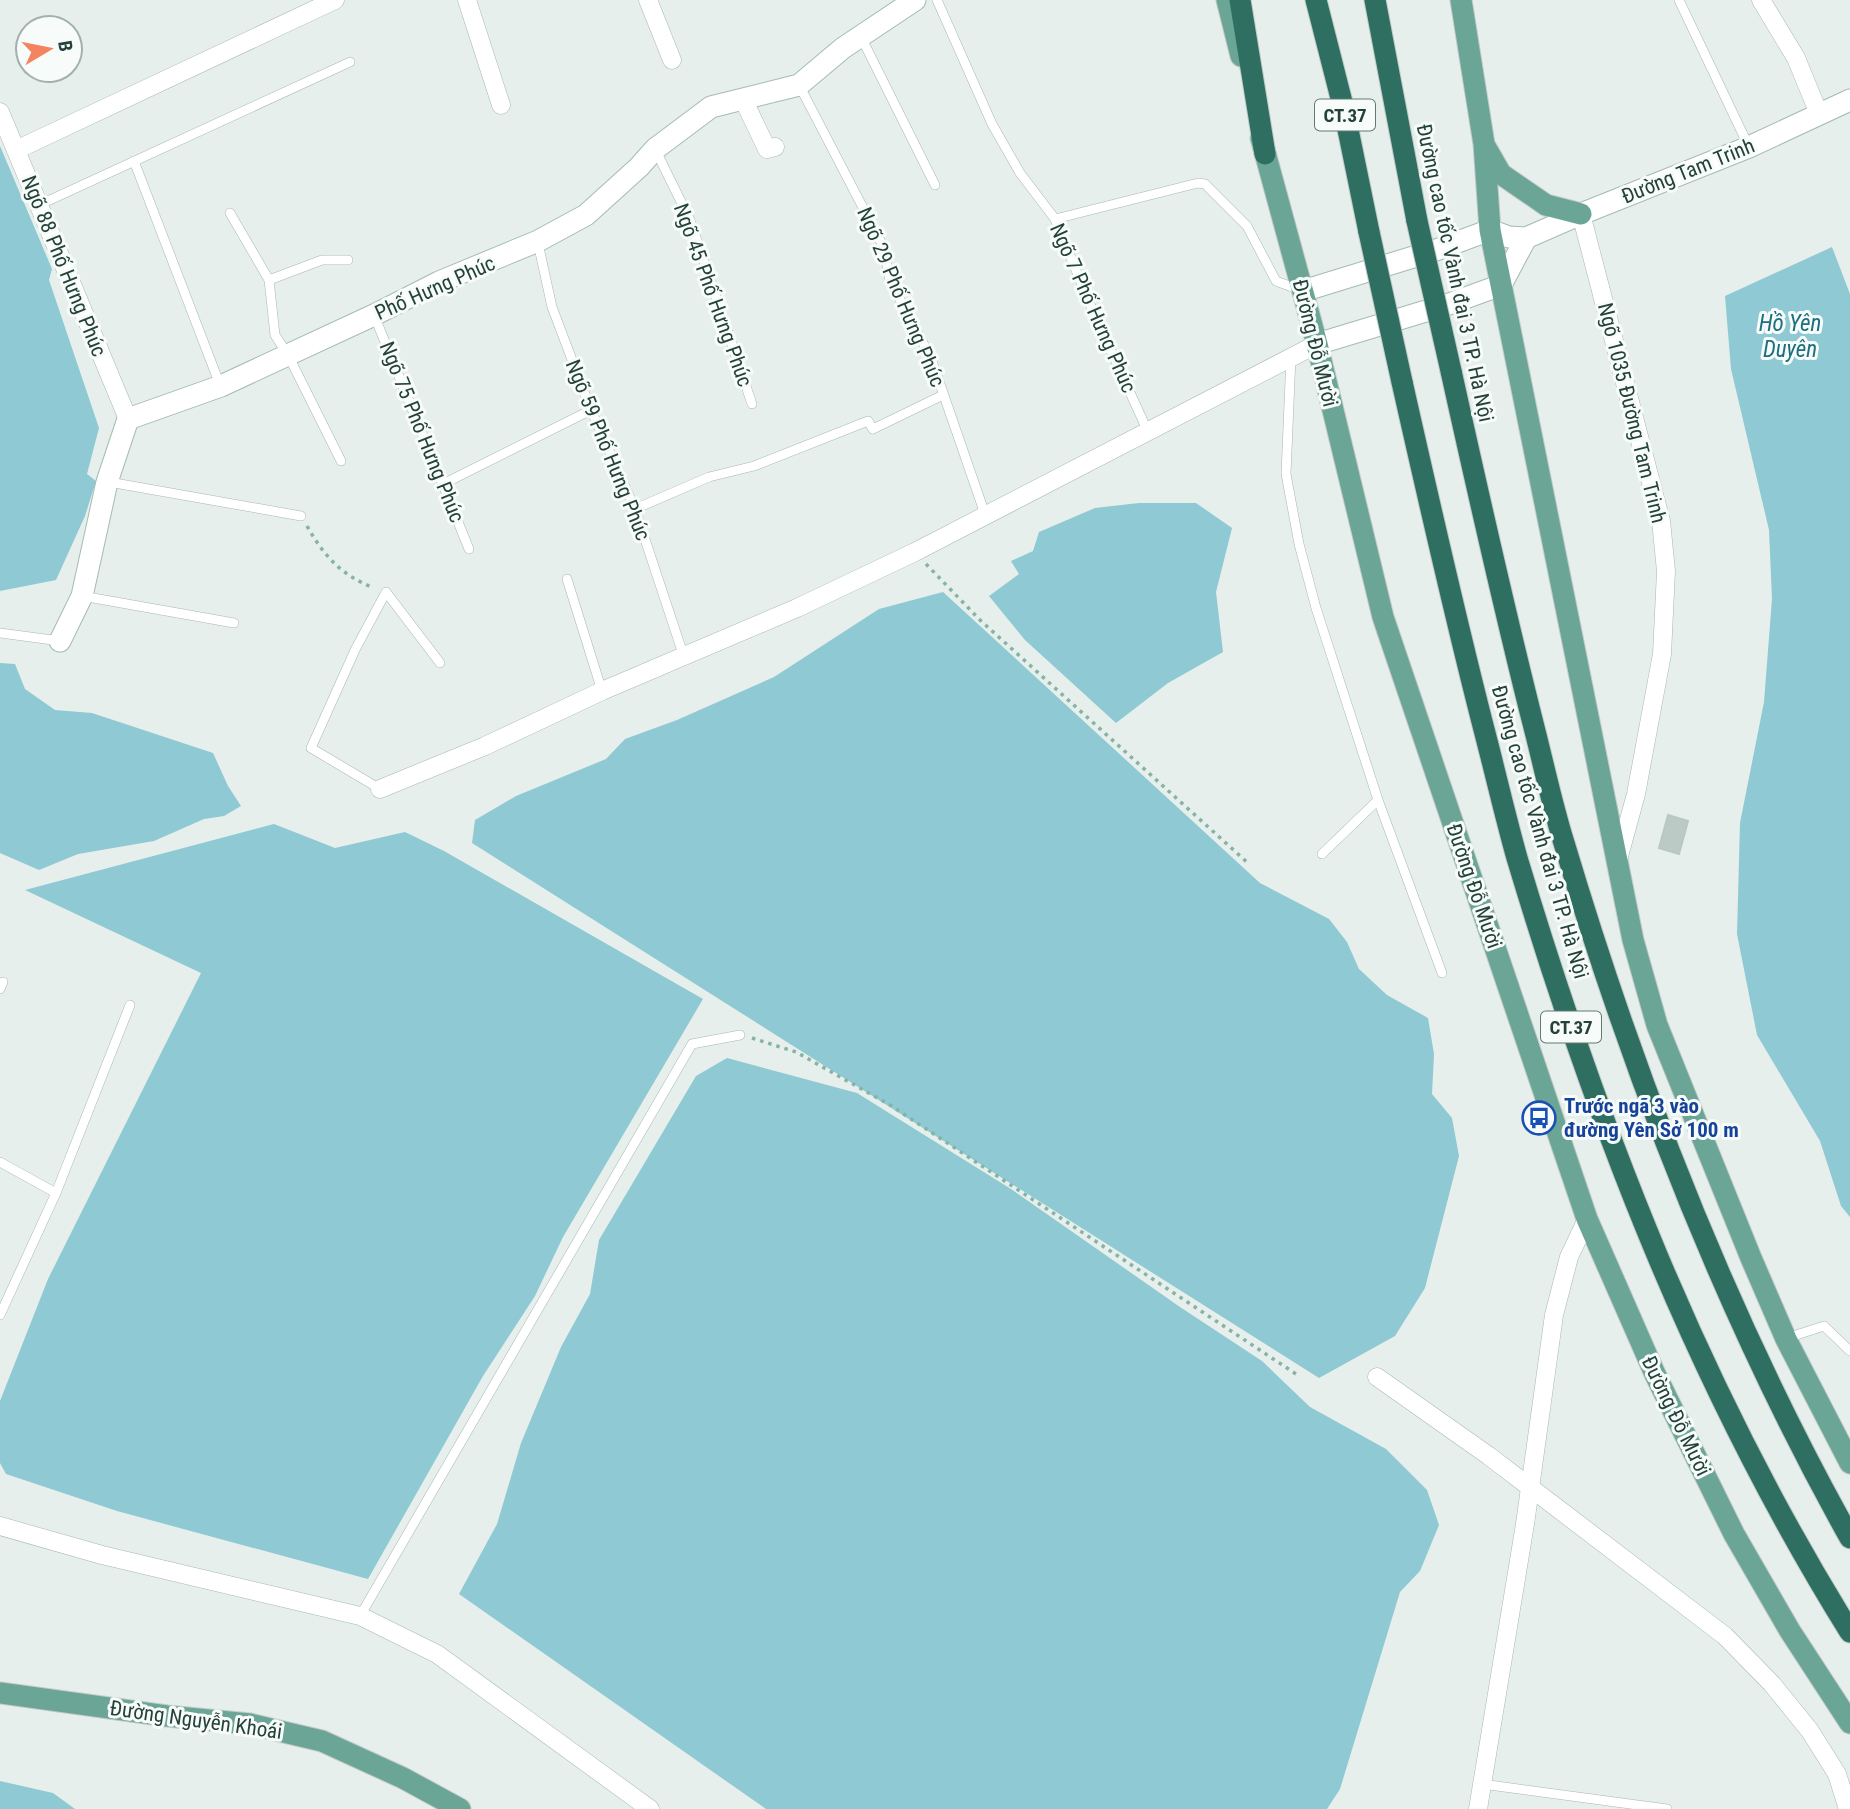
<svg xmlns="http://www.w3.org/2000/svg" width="1850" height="1809" font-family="'Roboto Condensed',sans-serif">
	<rect width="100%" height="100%" fill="#e6efeb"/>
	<!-- water -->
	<g fill="#8ec9d4">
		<polygon points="0,146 52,269 49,280 99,428 87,474 96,481 85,516 56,580 0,591"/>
		<polygon points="1832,247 1850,294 1850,1217 1841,1206 1820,1141 1757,1035 1737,934 1740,823 1764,702 1772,599 1769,530 1731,369 1725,296"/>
		<polygon points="1139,503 1196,503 1232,528 1216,592 1223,652 1168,683 1116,723 1025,640 989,596 1019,574 1011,561 1033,551 1039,532 1095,508"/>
		<polygon points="943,592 1260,883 1329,919 1347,942 1359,969 1387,995 1428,1018 1434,1054 1432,1094 1452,1118 1459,1156 1425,1288 1395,1336 1319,1378 472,843 475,820 516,796 606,759 625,739 677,720 774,677 879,609"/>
		<polygon points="0,663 15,664 25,689 55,710 92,713 213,753 228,786 241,806 224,816 204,819 154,841 78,854 39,870 0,853"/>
		<polygon points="274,824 335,848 405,832 444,851 703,999 563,1237 535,1296 483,1376 368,1579 117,1511 6,1474 0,1463 0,1401 48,1279 201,973 25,890"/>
		<polygon points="727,1058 857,1093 1011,1189 1180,1307 1262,1361 1310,1407 1386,1449 1427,1490 1439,1525 1420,1571 1400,1592 1340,1789 1327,1809 766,1809 459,1594 497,1524 521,1443 561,1347 590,1294 599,1240 696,1076"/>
		<polygon points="0,1781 53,1793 75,1809 0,1809"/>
	</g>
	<!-- building -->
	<polygon fill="#bbcac4" stroke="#b8c9c2" stroke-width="2" points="1668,815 1688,821 1679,854 1659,848"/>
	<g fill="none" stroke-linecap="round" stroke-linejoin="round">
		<defs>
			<g id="lane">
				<polyline points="937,0 992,124 1020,173 1055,219 1092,309 1148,432"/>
				<polyline points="1679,0 1749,147"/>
				<polyline points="861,37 935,185"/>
				<polyline points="799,85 884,248 890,281 931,358 986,517"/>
				<polyline points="656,151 690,220 752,404"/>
				<polyline points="134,161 220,385"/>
				<polyline points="39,205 350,62"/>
				<polyline points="230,213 269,280 275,335 288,355 341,461"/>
				<polyline points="1055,219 1198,183 1205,184 1247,226 1276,281 1300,290"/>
				<polyline points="538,243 552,307 591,410 635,509 684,657"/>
				<polyline points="269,280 322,260 348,260"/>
				<polyline points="374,315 469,549"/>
				<polyline points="1291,357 1286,474 1299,544 1316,608 1378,800 1442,973"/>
				<polyline points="109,482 301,516"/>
				<polyline points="443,484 591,410"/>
				<polyline points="635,509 709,477 754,466 868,421 873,429 943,395"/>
				<polyline points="567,579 602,691"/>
				<polyline points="82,596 234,623"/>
				<polyline points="0,633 60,641"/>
				<polyline points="380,789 311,748 355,650 386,592 440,663"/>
				<polyline points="1322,854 1378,800"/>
				<polyline points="0,989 3,982"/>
				<polyline points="0,1162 56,1193"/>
				<polyline points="0,1315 56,1193 130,1005"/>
				<polyline points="1787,1338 1824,1326 1850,1351"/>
				<polyline points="360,1616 692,1044 740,1035"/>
				<polyline points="1482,1784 1667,1809"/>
			</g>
			<g id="street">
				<polyline points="467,0 501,105"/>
				<polyline points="648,0 672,60"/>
				<polyline points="1761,0 1796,58 1819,114"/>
				<polyline points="743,99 767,149 775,147"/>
				<polyline points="0,112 128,419"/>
				<polyline points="16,150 335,0"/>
				<polyline points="1581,214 1661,521 1666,571 1662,654 1636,794 1618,860"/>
				<polyline points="380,789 485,746 602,691 797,608 915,552 1317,344"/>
				<polyline points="1377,1377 1489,1456 1725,1636 1772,1684 1810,1731 1837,1774 1848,1809"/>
				<polyline points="0,1526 102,1555 360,1616 437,1654 650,1809"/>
				<polyline points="1478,1809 1525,1524 1554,1315 1569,1257 1587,1219"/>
			</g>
			<g id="secondary">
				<polyline points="1303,291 1436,250 1490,230 1509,237 1526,238 1581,214 1749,147 1850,100"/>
				<polyline points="1317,344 1449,304 1501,285 1526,238"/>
				<polyline points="60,641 82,596 107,482 128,419 221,386 374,315 439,282 538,241 586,215 639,167 655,149 711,107 799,85 843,48 915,0"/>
			</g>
			<g id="primary">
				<polyline points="1227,0 1241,56"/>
				<polyline points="1461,0 1484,144 1490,230 1633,940 1657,1025 1751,1258 1786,1339 1850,1463"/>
				<polyline points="1261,138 1317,344 1383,617 1587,1219 1655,1374 1734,1534 1790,1631 1850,1723"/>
				<polyline points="1486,148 1501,174 1546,205 1581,214"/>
				<polyline points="0,1693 167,1716 250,1724 322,1741 403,1778 460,1809"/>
			</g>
			<g id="highway">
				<polyline points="1240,0 1265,154"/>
				<polyline points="1316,0 1344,110 1369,232"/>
				<polyline points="1375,0 1417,221"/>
				<path d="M 1451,371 C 1478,493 1505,614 1536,735 C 1545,771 1553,808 1564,843 C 1636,1084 1727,1318 1850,1538"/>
				<path d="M 1402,382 C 1429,502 1456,622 1487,741 C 1497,780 1506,819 1517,858 C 1599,1131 1699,1389 1850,1632"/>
			</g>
		</defs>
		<!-- lane casing -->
		<use href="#lane" stroke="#a8b8b2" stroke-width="10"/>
		<!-- street casing -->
		<use href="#street" stroke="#a8b8b2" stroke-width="19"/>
		<!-- secondary casing -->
		<use href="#secondary" stroke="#a4bbb3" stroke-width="23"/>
		<!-- primary casing -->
		<use href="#primary" stroke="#c2cac8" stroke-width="23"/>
		<!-- highway casing -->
		<use href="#highway" stroke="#c2cac8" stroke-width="23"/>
		<!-- path -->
		<g stroke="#86b3a5" stroke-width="3.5" stroke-dasharray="3.5 5" stroke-linecap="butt">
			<path d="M 307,526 C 324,556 341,575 374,588"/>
			<polyline points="926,564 980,620 1249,864"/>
			<polyline points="752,1038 796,1052 890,1105 1296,1374"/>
		</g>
		<!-- lane -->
		<use href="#lane" stroke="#fff" stroke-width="9"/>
		<!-- street -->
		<use href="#street" stroke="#fff" stroke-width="18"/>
		<!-- secondary -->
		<use href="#secondary" stroke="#fff" stroke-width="21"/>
		<!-- primary -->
		<use href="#primary" stroke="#6aa596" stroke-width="21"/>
		<!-- highway -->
		<use href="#highway" stroke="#2f6f62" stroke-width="21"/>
		<defs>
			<g id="highway-bridge">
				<polyline points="1417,221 1451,371"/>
				<polyline points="1369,232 1402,382"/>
			</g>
		</defs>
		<!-- highway-bridge casing -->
		<use href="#highway-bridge" stroke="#c2cac8" stroke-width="23" stroke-linecap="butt"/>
		<!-- highway-bridge -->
		<use href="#highway-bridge" stroke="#2f6f62" stroke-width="21"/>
	</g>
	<!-- icons -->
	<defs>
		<symbol id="bus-ring" viewBox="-11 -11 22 22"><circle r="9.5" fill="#f7fbf9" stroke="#1a4fb4" stroke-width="1.5"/><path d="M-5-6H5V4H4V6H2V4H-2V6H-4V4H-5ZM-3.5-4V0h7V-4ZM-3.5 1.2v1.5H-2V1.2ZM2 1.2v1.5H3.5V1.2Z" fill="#1a4fb4"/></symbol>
	</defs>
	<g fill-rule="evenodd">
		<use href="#bus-ring" x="1520" y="1099" width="38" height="38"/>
	</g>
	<g text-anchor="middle" stroke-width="6" stroke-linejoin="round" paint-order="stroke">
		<!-- shield labels -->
		<g fill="#f7fbf9" stroke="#637a73" stroke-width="2">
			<rect x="1315" y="99.5" width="60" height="31" rx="5"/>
			<rect x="1541" y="1011.5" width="60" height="31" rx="5"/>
		</g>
		<g font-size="19" font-weight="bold" fill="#24423a">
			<text x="1345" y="122">CT.37</text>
			<text x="1571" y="1034">CT.37</text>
		</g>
		<!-- street labels -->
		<g font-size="21" fill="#24423a" stroke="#f7fbf9">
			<text transform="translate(1688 171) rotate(-22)" y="7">Đường Tam Trinh</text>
			<text transform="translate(64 266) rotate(68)" y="7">Ngõ 88 Phố Hưng Phúc</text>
			<text transform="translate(1455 273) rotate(78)" y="7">Đường cao tốc Vành đai 3 TP. Hà Nội</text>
			<text transform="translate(435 288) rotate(-24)" y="7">Phố Hưng Phúc</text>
			<text transform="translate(713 295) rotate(70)" y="7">Ngõ 45 Phố Hưng Phúc</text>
			<text transform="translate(901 297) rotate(67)" y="7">Ngõ 29 Phố Hưng Phúc</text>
			<text transform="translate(1093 308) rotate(66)" y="7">Ngõ 7 Phố Hưng Phúc</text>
			<text transform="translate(1315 343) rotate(76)" y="7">Đường Đỗ Mười</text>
			<text transform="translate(1632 413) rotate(76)" y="7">Ngõ 1035 Đường Tam Trinh</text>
			<text transform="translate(422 432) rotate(68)" y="7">Ngõ 75 Phố Hưng Phúc</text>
			<text transform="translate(608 450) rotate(68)" y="7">Ngõ 59 Phố Hưng Phúc</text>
			<text transform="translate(1540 832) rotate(74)" y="7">Đường cao tốc Vành đai 3 TP. Hà Nội</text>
			<text transform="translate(1474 886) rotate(71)" y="7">Đường Đỗ Mười</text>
			<text transform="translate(1676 1416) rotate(64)" y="7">Đường Đỗ Mười</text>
			<text transform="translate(196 1720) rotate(8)" y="7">Đường Nguyễn Khoái</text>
		</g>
		<!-- transit labels -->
		<g font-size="21" font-weight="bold" fill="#164399" stroke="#f7fbf9" text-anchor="start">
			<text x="1564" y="1113">Trước ngã 3 vào<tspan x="1564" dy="24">đường Yên Sở 100 m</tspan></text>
		</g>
		<!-- water labels -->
		<g font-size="23" font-style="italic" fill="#1c6f80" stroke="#f7fbf9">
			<text x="1790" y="331">Hồ Yên<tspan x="1790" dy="26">Duyên</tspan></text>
		</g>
	</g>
	<!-- north arrow -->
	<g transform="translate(49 49) rotate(80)"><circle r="33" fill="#f7fbf9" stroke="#a3b1ad" stroke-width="2"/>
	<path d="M0-5L12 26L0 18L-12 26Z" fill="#f4845f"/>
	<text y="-10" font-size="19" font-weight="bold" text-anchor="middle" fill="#24423a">B</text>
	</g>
</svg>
